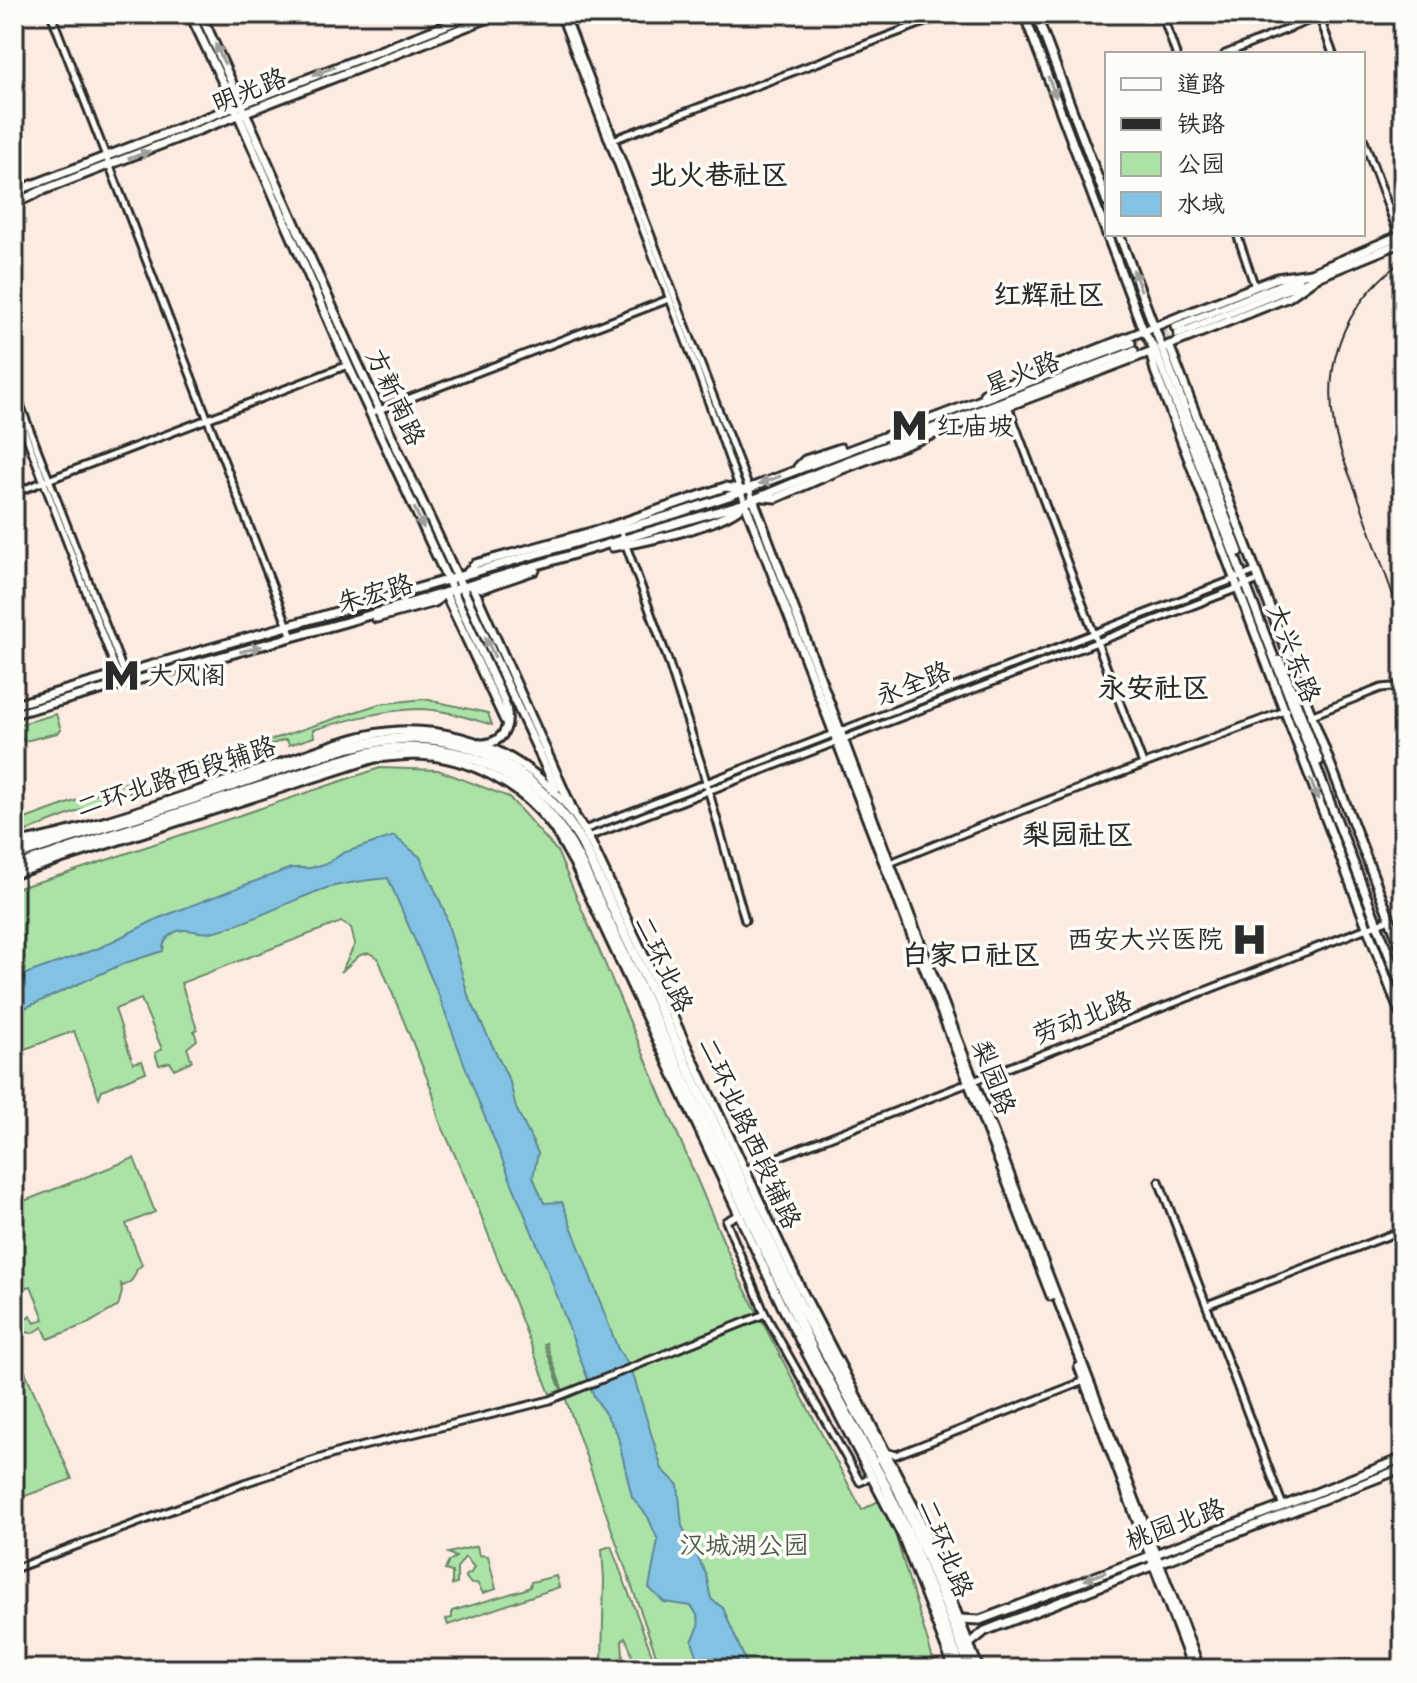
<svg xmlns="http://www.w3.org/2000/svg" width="1417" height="1683" font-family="Kalam,'LXGW WenKai TC',sans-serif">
	<rect width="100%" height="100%" fill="#fcebe1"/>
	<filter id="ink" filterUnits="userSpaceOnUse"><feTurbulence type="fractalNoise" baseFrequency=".0125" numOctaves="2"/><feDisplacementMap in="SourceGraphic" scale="16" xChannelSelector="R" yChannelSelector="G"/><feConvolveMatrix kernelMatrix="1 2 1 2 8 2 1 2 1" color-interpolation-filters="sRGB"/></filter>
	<g filter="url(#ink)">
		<!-- green -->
		<g fill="#abe3a7" stroke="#6b8769" stroke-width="2">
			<path d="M 424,699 L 488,713 L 492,725 C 468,718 442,709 418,709 C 383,710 347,720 313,730 L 314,737 L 289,745 L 287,740 L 284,740 L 227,759 L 217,765 L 107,800 L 14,836 L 14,823 L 122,784 L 216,758 L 379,704 Z"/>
			<polygon points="56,714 61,730 57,733 25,741 14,736 14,726"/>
			<polygon points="380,768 438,770 509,797 557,851 739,1278 862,1510 884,1498 936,1669 661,1669 546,1343 544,1344 561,1390 550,1394 473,1195 439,1120 432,1090 378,958 369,953 360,955 341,972 355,944 351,928 341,922 181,983 197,1029 194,1031 197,1040 187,1048 192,1061 174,1069 170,1062 159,1065 155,1053 162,1049 141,999 115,1009 133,1063 142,1061 146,1072 102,1090 99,1098 74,1031 14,1053 14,889 68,873"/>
			<path d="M 134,1158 L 155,1212 L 126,1224 L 142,1265 L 137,1269 C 134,1278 132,1282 123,1286 L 121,1284 L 122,1292 L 118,1306 L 89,1323 L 48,1339 L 43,1327 L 33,1333 L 14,1331 L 16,1320 L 28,1318 L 30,1315 L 35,1323 L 44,1319 L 31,1286 L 19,1289 L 14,1278 L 14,1205 Z"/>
			<polygon points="14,1358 20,1360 72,1479 14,1500"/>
			<polygon points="477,1546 479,1555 488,1556 496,1589 483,1593 477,1583 471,1584 465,1576 471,1573 474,1567 465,1557 457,1568 457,1584 452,1585 452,1572 445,1570 449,1561 456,1557 448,1553"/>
			<path d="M 611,1546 L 657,1668 L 623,1669 C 637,1660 631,1650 625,1637 L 622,1641 C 623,1656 626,1663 610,1668 L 602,1662 L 604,1579 L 602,1549 Z"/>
			<polygon points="556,1576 559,1587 448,1625 446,1619 452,1618 452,1611 523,1590 530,1587 531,1582"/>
		</g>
		<!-- water -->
		<path fill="#82c3e3" stroke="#5f8699" stroke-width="2" d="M 394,836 L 420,857 L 444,910 L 468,995 L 510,1082 L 516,1108 L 538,1153 L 533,1177 L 544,1203 L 562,1202 L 618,1349 L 631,1368 L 662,1469 L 678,1485 L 682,1526 L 706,1574 L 711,1599 L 723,1608 L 749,1669 L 702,1669 L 692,1641 C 700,1627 702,1619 691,1606 L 664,1602 L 649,1588 L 658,1540 L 648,1517 L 632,1497 L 617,1433 L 594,1396 L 546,1266 L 477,1098 L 439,996 L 388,878 C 368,880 347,882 327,888 C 287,901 252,923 211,932 C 199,935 188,926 175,932 C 167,936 163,942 163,951 L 125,963 L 14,1013 L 14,978 L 99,948 L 159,918 L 245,885 L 291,868 L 310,868 L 328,863 L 343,853 Z"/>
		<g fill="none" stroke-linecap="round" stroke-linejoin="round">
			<!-- major-tunnel -->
			<g stroke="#d2c5bd" stroke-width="7" stroke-dasharray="7 3.5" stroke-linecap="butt">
				<polyline points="1131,343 1175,327"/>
				<polyline points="1134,351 1178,334"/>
			</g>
			<defs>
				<g id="minor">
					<polyline points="51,14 292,637"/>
					<polyline points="560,14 696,367 745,503"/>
					<polyline points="565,14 753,499"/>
					<polyline points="1162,14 1176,54"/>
					<polyline points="1319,16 1333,54"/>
					<polyline points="1225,54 1325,14"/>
					<polyline points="1363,138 1399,236"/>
					<polyline points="610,141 946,14"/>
					<polyline points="1237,234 1255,287"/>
					<polyline points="14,389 124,673"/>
					<polyline points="14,404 118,675"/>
					<polyline points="1008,406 1143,764"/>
					<polyline points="371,413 669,299"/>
					<polyline points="14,493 348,365"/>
					<polyline points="620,529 668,660 701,764 745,920"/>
					<polyline points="1310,716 1381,688 1403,686"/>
					<polyline points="584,830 1256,571"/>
					<polyline points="588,837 1259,580"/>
					<polyline points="890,863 994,821 1287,710"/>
					<polyline points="745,1170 1390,919"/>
					<polyline points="1159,1181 1283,1506"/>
					<polyline points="739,1214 726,1221 765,1314 860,1482 871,1477"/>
					<polyline points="1207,1305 1403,1230"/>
					<polyline points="885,1452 896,1455 1087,1380"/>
					<polyline points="14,1569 244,1483 343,1451 550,1400 765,1314"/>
				</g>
				<g id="major">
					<path d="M 190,14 L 238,114 L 348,365 L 504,701 C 511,720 508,742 483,744"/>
					<polyline points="201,14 357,362 556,789"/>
					<polyline points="1024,14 1143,330 1155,350 1403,991"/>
					<polyline points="1036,14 1107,202"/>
					<polyline points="14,192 475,14"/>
					<polyline points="14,204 41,191 499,14"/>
					<polyline points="1119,234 1239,552"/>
					<polyline points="1309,274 1403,234"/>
					<polyline points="1175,327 1298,278"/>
					<polyline points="1178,334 1403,242"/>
					<polyline points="1169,345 1403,953"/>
					<polyline points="1167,346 1289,297 1313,280"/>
					<polyline points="1155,350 1151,355 1155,371 1403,1021"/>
					<polyline points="984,394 1277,278 1311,273"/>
					<polyline points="798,467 805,460 841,448"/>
					<polyline points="764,497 776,498 840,470 1155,350"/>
					<polyline points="753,499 890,864 1200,1669"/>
					<polyline points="745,503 1051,1296"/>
					<path d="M 612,547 C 644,542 721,526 743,505"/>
					<polyline points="468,572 475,564 609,527 725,487 740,489"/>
					<polyline points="472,585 574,813"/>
					<polyline points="475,586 483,588 535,570"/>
					<polyline points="376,618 435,602 445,593 505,721"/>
					<polyline points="1280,660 1319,761"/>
					<polyline points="14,705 675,514 729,496 1131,343"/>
					<polyline points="14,714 346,622 745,503 829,468 1134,351"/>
					<path d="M 14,844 C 105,827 193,791 281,763 C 318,751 358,733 398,731 C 479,728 554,770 591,843 L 801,1289 L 917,1513 L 979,1669"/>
					<path d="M 14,874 L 375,758 C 389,757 404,755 418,755 C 470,757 521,785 552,826 C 560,837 567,851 574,863 L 782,1306 L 901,1533 L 954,1669"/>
					<polyline points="1079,1367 1193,1669"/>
					<polyline points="960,1619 980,1620 1283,1506 1403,1458"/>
					<polyline points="969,1644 985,1631 1403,1468"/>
				</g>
				<g id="highway">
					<polyline points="14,849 46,842"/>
					<path d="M 14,856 C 83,833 153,812 222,789 C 277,771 340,744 397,739 C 476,732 543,777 582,843 L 795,1295 L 899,1491 L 927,1556 L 971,1669"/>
					<path d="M 14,867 L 337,762 C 359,756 381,748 404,748 C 488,746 544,789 580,862 L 815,1355 L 886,1487 L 912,1543 L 961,1669"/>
				</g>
			</defs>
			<!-- minor casing -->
			<use href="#minor" stroke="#2b2b2b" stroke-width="11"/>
			<!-- major casing -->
			<use href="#major" stroke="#2b2b2b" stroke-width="13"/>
			<!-- highway casing -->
			<use href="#highway" stroke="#2b2b2b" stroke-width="15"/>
			<!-- minor -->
			<use href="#minor" stroke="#fdfcf7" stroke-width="5"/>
			<!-- major -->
			<use href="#major" stroke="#fdfcf7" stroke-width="7"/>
			<!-- highway -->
			<use href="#highway" stroke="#fdfcf7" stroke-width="9"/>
			<!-- rail -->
			<path stroke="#2b2b2b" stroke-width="2" d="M 1403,260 C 1348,302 1322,356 1334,426 C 1339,452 1351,478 1360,502 C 1374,543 1389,583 1403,624"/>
		</g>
		<!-- one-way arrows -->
		<defs><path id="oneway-solid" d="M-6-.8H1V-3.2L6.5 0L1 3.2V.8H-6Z" transform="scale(2)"/></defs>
		<g fill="#9e9e9b">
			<use href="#oneway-solid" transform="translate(220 54) rotate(-115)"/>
			<use href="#oneway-solid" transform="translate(324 71) rotate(159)"/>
			<use href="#oneway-solid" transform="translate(1052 87) rotate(69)"/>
			<use href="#oneway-solid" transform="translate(139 155) rotate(-20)"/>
			<use href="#oneway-solid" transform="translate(1137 280) rotate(-111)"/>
			<use href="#oneway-solid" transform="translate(770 480) rotate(159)"/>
			<use href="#oneway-solid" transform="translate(419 518) rotate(66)"/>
			<use href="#oneway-solid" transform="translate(490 647) rotate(-115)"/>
			<use href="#oneway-solid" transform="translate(251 649) rotate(-15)"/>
			<use href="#oneway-solid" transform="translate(1314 789) rotate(69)"/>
			<use href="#oneway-solid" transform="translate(1095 1576) rotate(159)"/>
		</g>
	</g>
	<!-- icons -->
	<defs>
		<symbol id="metro-bare" viewBox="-9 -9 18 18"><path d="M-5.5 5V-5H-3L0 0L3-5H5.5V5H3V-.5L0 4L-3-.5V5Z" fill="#2b2b2b" stroke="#fdfcf7" stroke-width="2.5" paint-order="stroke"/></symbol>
		<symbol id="hospital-bare" viewBox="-9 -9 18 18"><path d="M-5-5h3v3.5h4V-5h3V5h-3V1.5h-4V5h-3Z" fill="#2b2b2b" stroke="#fdfcf7" stroke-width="2.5" paint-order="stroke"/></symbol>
	</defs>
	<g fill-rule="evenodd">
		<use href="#metro-bare" x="884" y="400" width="51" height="51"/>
		<use href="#metro-bare" x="96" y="650" width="51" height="51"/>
		<use href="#hospital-bare" x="1224" y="914" width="51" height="51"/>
	</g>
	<g text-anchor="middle" stroke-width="7" stroke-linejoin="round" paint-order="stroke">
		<!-- street labels -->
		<g font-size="26" fill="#2b2b2b" stroke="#fdfcf7">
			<text transform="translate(249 90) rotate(-22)" y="9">明光路</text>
			<text transform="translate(1022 373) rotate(-21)" y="9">星火路</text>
			<text transform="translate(396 397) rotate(65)" y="9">方新南路</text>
			<text transform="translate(375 593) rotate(-16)" y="9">朱宏路</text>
			<text transform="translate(1294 653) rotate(69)" y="9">大兴东路</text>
			<text transform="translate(913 683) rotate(-21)" y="9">永全路</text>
			<text transform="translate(176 776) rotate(-18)" y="9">二环北路西段辅路</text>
			<text transform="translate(664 964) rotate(65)" y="9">二环北路</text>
			<text transform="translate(1082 1017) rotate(-21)" y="9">劳动北路</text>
			<text transform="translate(994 1077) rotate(69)" y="9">梨园路</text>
			<text transform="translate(750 1133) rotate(65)" y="9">二环北路西段辅路</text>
			<text transform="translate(1175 1524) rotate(-20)" y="9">桃园北路</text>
			<text transform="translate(946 1548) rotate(68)" y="9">二环北路</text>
		</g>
		<!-- poi labels -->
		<g font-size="26" fill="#2b2b2b" stroke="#fdfcf7" text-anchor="start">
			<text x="936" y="435">红庙坡</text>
			<text x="148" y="684">大风阁</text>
			<text x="1223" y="948" text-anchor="end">西安大兴医院</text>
		</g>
		<!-- park labels -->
		<g font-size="26" fill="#4b594a" stroke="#fdfcf7">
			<text x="744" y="1554">汉城湖公园</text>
		</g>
		<!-- neighbourhood labels -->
		<g font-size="28" font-weight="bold" fill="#2b2b2b" stroke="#fdfcf7">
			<text x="719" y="184">北火巷社区</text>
			<text x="1049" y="304">红辉社区</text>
			<text x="1154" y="697">永安社区</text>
			<text x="1078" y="844">梨园社区</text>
			<text x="971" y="964">白家口社区</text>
		</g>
	</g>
	<!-- margin -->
	<rect width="1417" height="1683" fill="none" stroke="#fdfcf7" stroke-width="48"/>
	<rect x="24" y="24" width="1369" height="1635" fill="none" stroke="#2b2b2b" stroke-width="3" filter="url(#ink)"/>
	<!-- legend -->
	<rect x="1105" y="52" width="260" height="184" fill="#fdfcf7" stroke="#a9a8a5" stroke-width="2"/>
	<rect x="1121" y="78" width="40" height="12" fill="#fdfcf7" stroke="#a9a8a5" stroke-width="2"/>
	<text x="1177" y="92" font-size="24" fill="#2b2b2b">道路</text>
	<rect x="1121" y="118" width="40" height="12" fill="#2b2b2b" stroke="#a9a8a5" stroke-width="2"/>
	<text x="1177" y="132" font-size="24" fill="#2b2b2b">铁路</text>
	<rect x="1121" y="152" width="40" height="24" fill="#abe3a7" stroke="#a9a8a5" stroke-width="2"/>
	<text x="1177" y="172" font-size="24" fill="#2b2b2b">公园</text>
	<rect x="1121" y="192" width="40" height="24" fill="#82c3e3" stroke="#a9a8a5" stroke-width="2"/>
	<text x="1177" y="212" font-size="24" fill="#2b2b2b">水域</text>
</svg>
